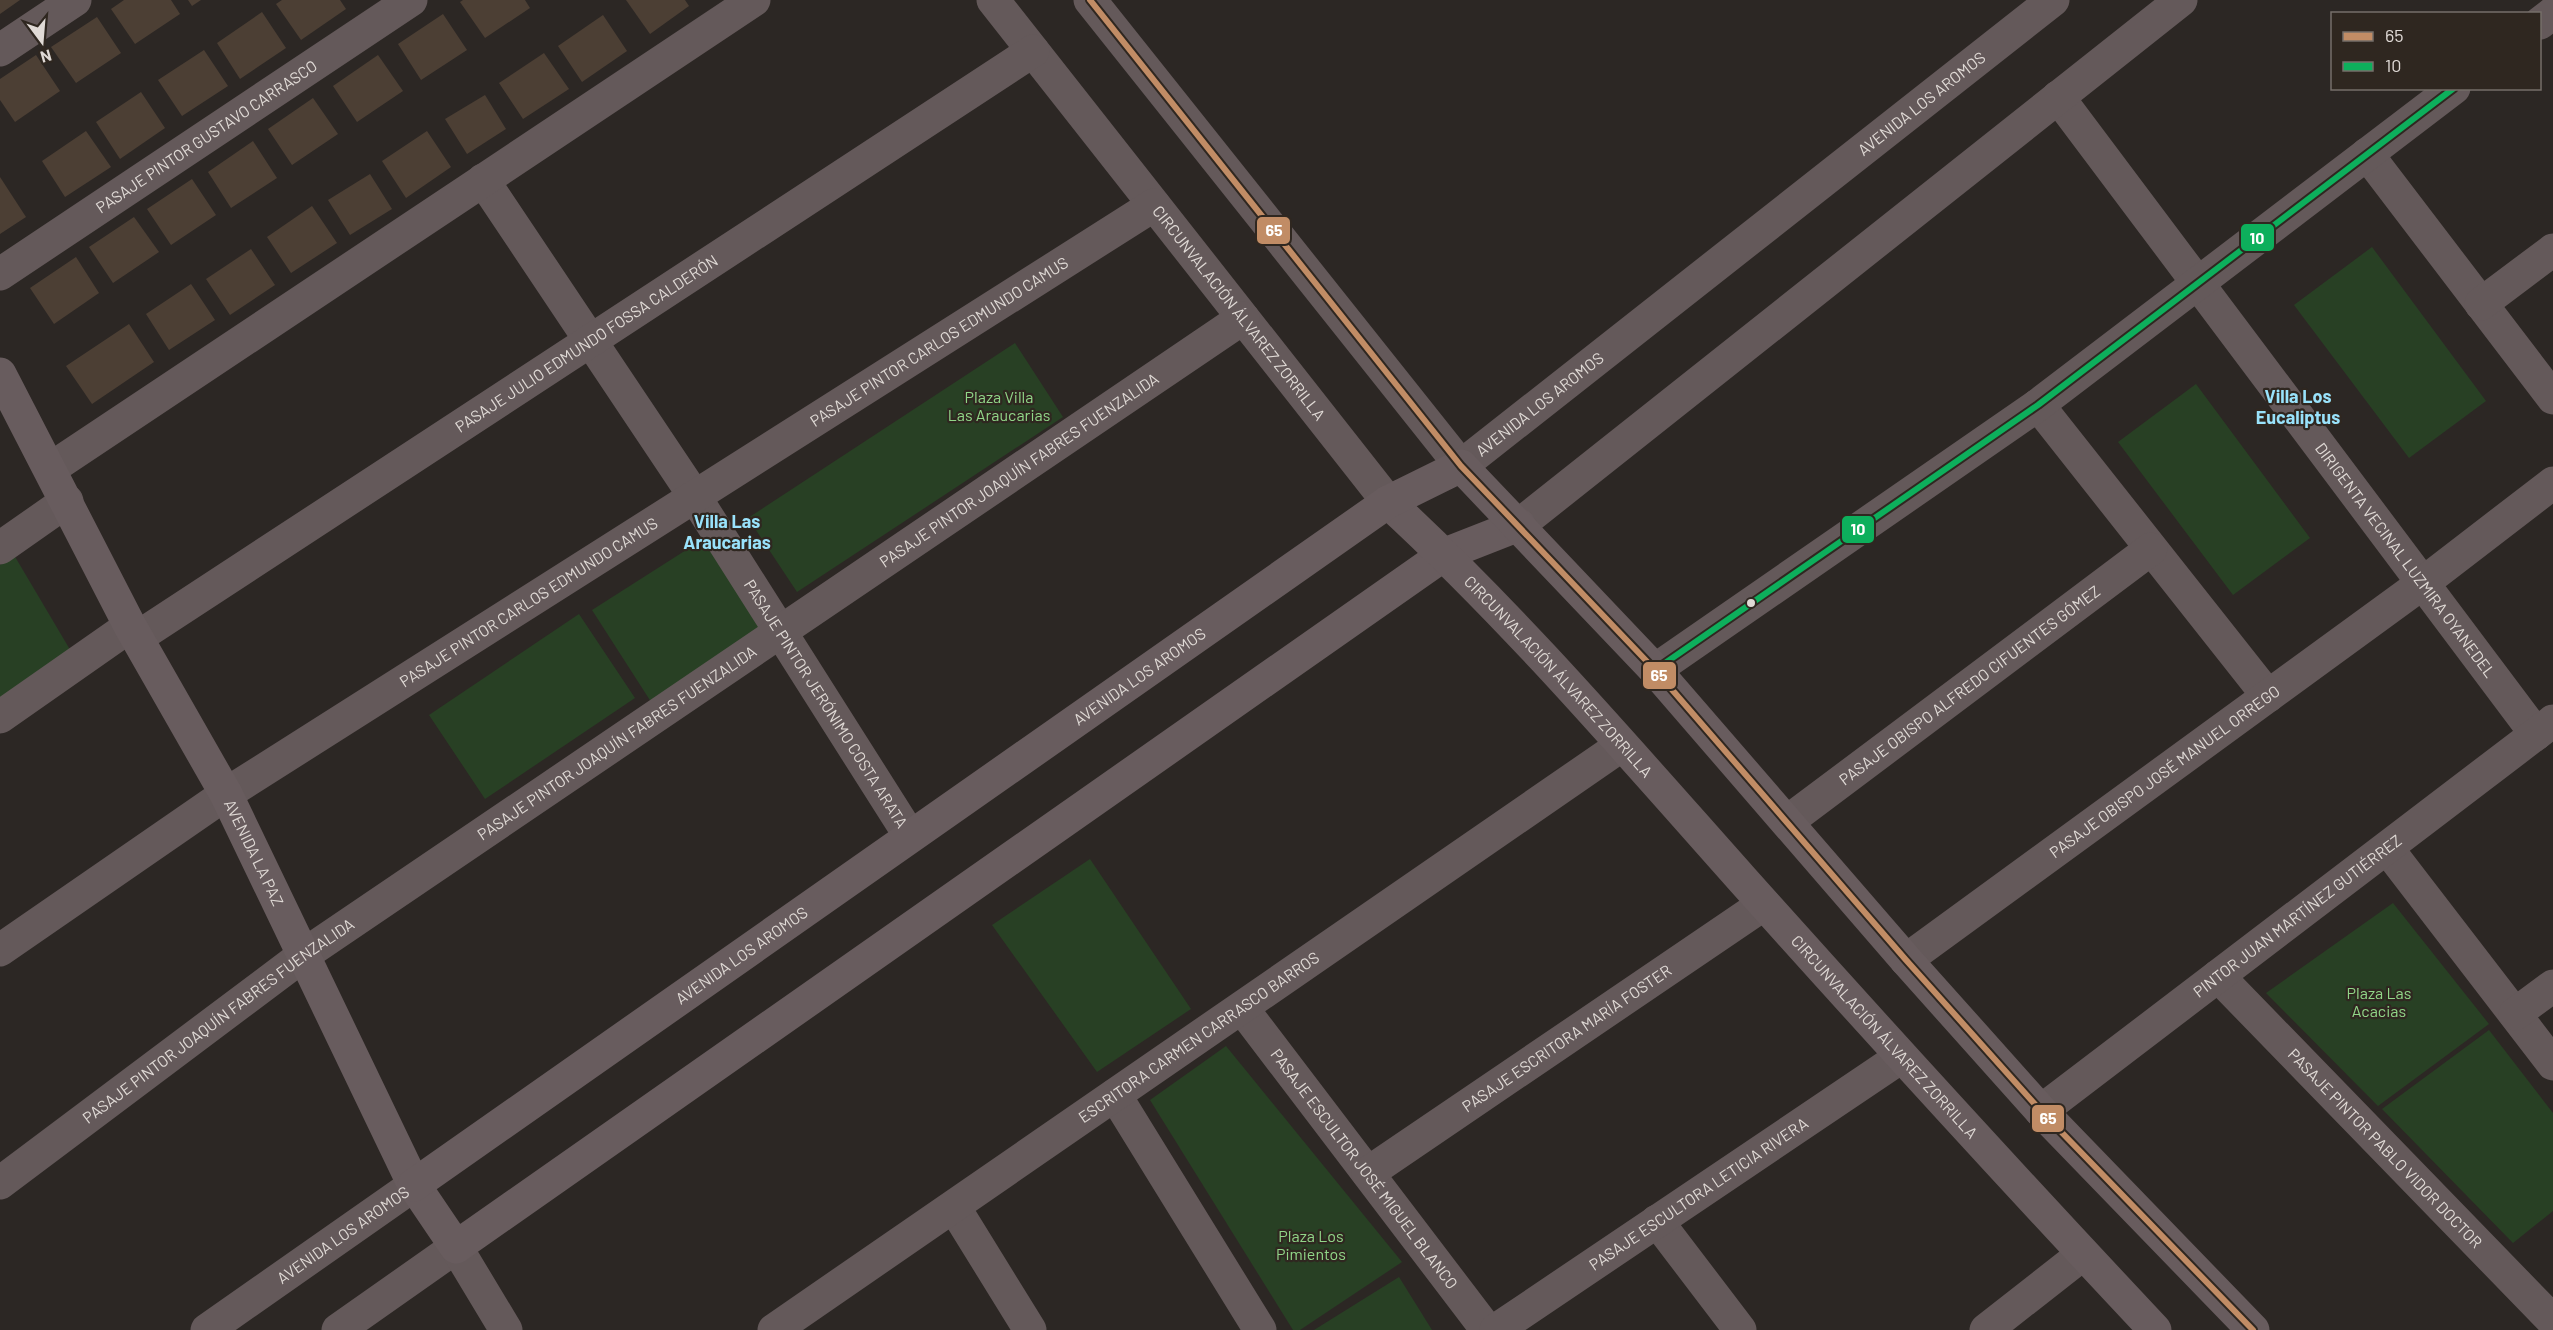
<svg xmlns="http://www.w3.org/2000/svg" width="2553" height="1330" font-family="Barlow,sans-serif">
	<rect width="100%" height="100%" fill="#2c2724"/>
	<!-- green -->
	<g fill="#284024">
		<polygon points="2372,247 2486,401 2409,458 2294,305"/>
		<polygon points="1015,343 1063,417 797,592 748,518"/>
		<polygon points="2196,384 2310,538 2233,595 2118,442"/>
		<polygon points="705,538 766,633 653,705 592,610"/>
		<polygon points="14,555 72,653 0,703 0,565"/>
		<polygon points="579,614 635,698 485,799 429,715"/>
		<polygon points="1090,859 1191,1009 1097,1072 992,925"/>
		<polygon points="2393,903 2489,1024 2378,1106 2266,993"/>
		<polygon points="2489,1030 2553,1113 2553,1211 2513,1243 2382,1109"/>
		<polygon points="1226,1046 1402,1262 1300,1330 1293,1330 1150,1100"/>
		<polygon points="1399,1277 1432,1330 1314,1330"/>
	</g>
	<!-- building -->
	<g fill="#4c3f34">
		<polygon points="0,0 20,0 0,14"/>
		<polygon points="124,0 171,0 180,14 135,44 111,9"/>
		<polygon points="188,0 201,0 192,6"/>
		<polygon points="282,0 340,0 346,9 301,40 276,4"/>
		<polygon points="463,0 525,0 530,8 485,38 460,2"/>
		<polygon points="626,0 685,0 689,6 650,34"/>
		<polygon points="262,12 286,48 240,79 217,43"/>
		<polygon points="443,14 467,50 421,80 398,44"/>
		<polygon points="603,15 627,51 582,82 558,46"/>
		<polygon points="97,17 121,53 76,83 51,47"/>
		<polygon points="204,50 228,86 182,116 158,80"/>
		<polygon points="544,53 569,89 523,119 499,83"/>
		<polygon points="36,55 60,91 15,122 0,100 0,79"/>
		<polygon points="378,55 403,91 357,122 333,86"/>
		<polygon points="141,92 165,128 120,159 96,122"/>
		<polygon points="485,95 506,129 467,154 445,119"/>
		<polygon points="313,98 338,134 292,165 268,129"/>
		<polygon points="86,131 111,167 65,197 42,161"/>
		<polygon points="427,131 451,167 406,198 382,161"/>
		<polygon points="253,141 277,178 231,208 208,172"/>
		<polygon points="370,174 392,209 350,235 328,200"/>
		<polygon points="0,177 26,217 0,234"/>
		<polygon points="192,179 216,215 171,245 147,209"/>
		<polygon points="312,206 337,243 291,273 267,237"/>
		<polygon points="134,217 159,252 113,283 89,247"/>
		<polygon points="251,249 275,285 230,315 206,279"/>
		<polygon points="76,257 99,293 54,324 30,288"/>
		<polygon points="191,284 215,320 169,350 146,314"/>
		<polygon points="129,324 154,362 92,404 66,366"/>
	</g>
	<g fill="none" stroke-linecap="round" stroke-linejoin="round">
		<!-- minor -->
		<g stroke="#64595a" stroke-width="33">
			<path id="s1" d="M 993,0 L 1388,502"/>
			<polyline points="1090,0 1461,466"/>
			<polyline points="2540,23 2553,13"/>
			<polyline points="0,50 75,0"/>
			<path id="s2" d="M 2058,97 L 2536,734"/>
			<polyline points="2367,154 2553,398"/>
			<path id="s3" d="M 483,180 L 695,497 L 910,836"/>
			<path id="s4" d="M 0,274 L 411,0"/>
			<polyline points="2481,304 2553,250"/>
			<polyline points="2038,405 2268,696"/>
			<polyline points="50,469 754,0"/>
			<polyline points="0,548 67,501"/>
			<path id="s5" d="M 138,637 L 1033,51"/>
			<polyline points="1655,670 2038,405 2454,88"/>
			<polyline points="0,717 130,626"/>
			<path id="s6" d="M 1787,822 L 2151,549"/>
			<polyline points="2387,848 2553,1064"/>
			<path id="s7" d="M 0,950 L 226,794 L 1154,205"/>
			<path id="s8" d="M 1906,960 L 2423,583 L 2553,483"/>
			<path id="s9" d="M 2218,976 L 2553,1321"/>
			<path id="s10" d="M 1242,1008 L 1487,1330"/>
			<polyline points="2515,1014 2553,986"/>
			<polyline points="1115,1095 1260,1330"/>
			<path id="s11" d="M 2041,1111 L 2553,721"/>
			<path id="s12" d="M 1368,1173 L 1764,904"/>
			<path id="s13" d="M 0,1183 L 305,954 L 1243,318"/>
			<polyline points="954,1207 1030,1330"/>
			<polyline points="1657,1221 1740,1330"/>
			<path id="s14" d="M 207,1330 L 414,1185"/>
			<polyline points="338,1330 456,1247"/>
			<path id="s15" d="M 774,1330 L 1622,745"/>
			<path id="s16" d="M 1496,1330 L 1901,1057"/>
			<polyline points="1986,1330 2083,1254"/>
		</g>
		<!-- tertiary -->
		<g stroke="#64595a" stroke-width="33">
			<path id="s17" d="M 1461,466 L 2053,0"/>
			<polyline points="1519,525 2181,0"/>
			<polyline points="456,1247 506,1330"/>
		</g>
		<!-- secondary -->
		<g stroke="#685c5e" stroke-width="33">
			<path id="s18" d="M 0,374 L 130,626 L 226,794 L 414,1185 L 456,1247 L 1445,554 L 1519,525"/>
			<path id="s19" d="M 1388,502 C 1514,618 1627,750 1741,878 C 1877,1030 2015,1181 2155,1330"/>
			<path id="s20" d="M 414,1185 L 1388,502 L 1461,466 L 1655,670 L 1906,960 L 2041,1111 L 2253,1330"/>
		</g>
		<defs>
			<polyline id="bus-1" points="1090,0 1461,466 1655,670 1906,960 2041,1111 2253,1330"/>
			<polyline id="bus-2" points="1655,670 2038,405 2454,88"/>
		</defs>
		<!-- bus-1 casing -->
		<use href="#bus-1" stroke="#2f2720" stroke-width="10"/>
		<!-- bus-2 casing -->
		<use href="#bus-2" stroke="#2f2720" stroke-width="10"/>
		<!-- bus-1 -->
		<use href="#bus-1" stroke="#c18c65" stroke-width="6"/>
		<!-- bus-2 -->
		<use href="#bus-2" stroke="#0daf5c" stroke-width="6"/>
	</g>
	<!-- markers -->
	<circle fill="#e0dad6" stroke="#2f2720" stroke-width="2" cx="1751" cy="603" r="5"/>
	<g text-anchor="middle" stroke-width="4.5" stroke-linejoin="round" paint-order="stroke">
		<!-- street labels -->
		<g font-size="16" fill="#e0dad6" stroke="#2f2720">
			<text dy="6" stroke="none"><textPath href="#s17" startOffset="586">AVENIDA LOS AROMOS</textPath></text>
			<text dy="6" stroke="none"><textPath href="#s4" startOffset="248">PASAJE PINTOR GUSTAVO CARRASCO</textPath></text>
			<text dy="6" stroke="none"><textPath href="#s1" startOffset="398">CIRCUNVALACIÓN ÁLVAREZ ZORRILLA</textPath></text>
			<text dy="6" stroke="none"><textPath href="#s7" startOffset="1119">PASAJE PINTOR CARLOS EDMUNDO CAMUS</textPath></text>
			<text dy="6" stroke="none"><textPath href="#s5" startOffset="536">PASAJE JULIO EDMUNDO FOSSA CALDERÓN</textPath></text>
			<text dy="6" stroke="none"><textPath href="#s17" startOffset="100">AVENIDA LOS AROMOS</textPath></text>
			<text dy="6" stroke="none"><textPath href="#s13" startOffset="1244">PASAJE PINTOR JOAQUÍN FABRES FUENZALIDA</textPath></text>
			<text dy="6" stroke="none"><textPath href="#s2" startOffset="579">DIRIGENTA VECINAL LUZMIRA OYANEDEL</textPath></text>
			<text dy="6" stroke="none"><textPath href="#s7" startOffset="633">PASAJE PINTOR CARLOS EDMUNDO CAMUS</textPath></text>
			<text dy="6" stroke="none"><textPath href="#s20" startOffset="886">AVENIDA LOS AROMOS</textPath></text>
			<text dy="6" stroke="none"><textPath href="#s19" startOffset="244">CIRCUNVALACIÓN ÁLVAREZ ZORRILLA</textPath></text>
			<text dy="6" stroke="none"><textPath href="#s6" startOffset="228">PASAJE OBISPO ALFREDO CIFUENTES GÓMEZ</textPath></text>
			<text dy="6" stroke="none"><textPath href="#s3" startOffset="626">PASAJE PINTOR JERÓNIMO COSTA ARATA</textPath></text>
			<text dy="6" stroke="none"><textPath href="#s13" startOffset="758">PASAJE PINTOR JOAQUÍN FABRES FUENZALIDA</textPath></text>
			<text dy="6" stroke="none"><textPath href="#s8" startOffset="320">PASAJE OBISPO JOSÉ MANUEL ORREGO</textPath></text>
			<text dy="6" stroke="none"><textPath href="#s18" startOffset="542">AVENIDA LA PAZ</textPath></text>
			<text dy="6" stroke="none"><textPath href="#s11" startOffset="322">PINTOR JUAN MARTÍNEZ GUTIÉRREZ</textPath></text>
			<text dy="6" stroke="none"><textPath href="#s20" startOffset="400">AVENIDA LOS AROMOS</textPath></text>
			<text dy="6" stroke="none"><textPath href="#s13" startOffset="272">PASAJE PINTOR JOAQUÍN FABRES FUENZALIDA</textPath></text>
			<text dy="6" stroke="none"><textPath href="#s15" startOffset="516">ESCRITORA CARMEN CARRASCO BARROS</textPath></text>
			<text dy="6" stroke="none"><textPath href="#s19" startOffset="730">CIRCUNVALACIÓN ÁLVAREZ ZORRILLA</textPath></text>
			<text dy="6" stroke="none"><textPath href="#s12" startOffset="240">PASAJE ESCRITORA MARÍA FOSTER</textPath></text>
			<text dy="6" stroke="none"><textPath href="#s9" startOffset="240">PASAJE PINTOR PABLO VIDOR DOCTOR</textPath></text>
			<text dy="6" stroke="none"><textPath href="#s10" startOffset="202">PASAJE ESCULTOR JOSÉ MIGUEL BLANCO</textPath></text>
			<text dy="6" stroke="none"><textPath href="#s16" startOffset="244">PASAJE ESCULTORA LETICIA RIVERA</textPath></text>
			<text dy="6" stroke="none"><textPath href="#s14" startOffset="166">AVENIDA LOS AROMOS</textPath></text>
		</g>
		<!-- park labels -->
		<g font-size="16" fill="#91d688" stroke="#2f2720">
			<text x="999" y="403">Plaza Villa<tspan x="999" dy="18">Las Araucarias</tspan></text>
			<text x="2379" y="999">Plaza Las<tspan x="2379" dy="18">Acacias</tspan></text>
			<text x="1311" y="1242">Plaza Los<tspan x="1311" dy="18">Pimientos</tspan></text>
		</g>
		<!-- neighbourhood labels -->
		<g font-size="18" font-weight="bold" fill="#99e2fb" stroke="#2f2720">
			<text x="2298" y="403">Villa Los<tspan x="2298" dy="21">Eucaliptus</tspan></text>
			<text x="727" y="528">Villa Las<tspan x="727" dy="21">Araucarias</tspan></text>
		</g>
	</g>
	<g stroke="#2f2720" stroke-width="2">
		<rect x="1256" y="216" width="35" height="29" rx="6" fill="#c18c65"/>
		<rect x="2240" y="223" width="35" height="29" rx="6" fill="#0daf5c"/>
		<rect x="1841" y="515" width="34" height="29" rx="6" fill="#0daf5c"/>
		<rect x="1642" y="661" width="35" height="29" rx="6" fill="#c18c65"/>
		<rect x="2031" y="1104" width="34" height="29" rx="6" fill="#c18c65"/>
	</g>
	<g font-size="16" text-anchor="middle" font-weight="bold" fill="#fff">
		<text x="1274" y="236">65</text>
		<text x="2257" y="244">10</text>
		<text x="1858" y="535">10</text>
		<text x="1659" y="681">65</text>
		<text x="2048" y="1124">65</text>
	</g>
	<!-- legend -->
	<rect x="2331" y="12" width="210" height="78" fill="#2f2720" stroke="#766f69" stroke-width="1.5"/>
	<rect x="2343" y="32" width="30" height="9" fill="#c18c65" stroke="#766f69" stroke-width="1.5"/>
	<text x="2385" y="42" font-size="18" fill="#e0dad6">65</text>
	<rect x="2343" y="62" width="30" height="9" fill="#0daf5c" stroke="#766f69" stroke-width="1.5"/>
	<text x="2385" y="72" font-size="18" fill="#e0dad6">10</text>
	<!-- north arrow -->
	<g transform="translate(42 42) rotate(164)" stroke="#2f2720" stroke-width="4.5" paint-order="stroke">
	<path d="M0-4.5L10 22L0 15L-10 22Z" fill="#e0dad6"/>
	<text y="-9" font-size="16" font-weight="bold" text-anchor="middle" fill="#e0dad6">N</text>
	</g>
</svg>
